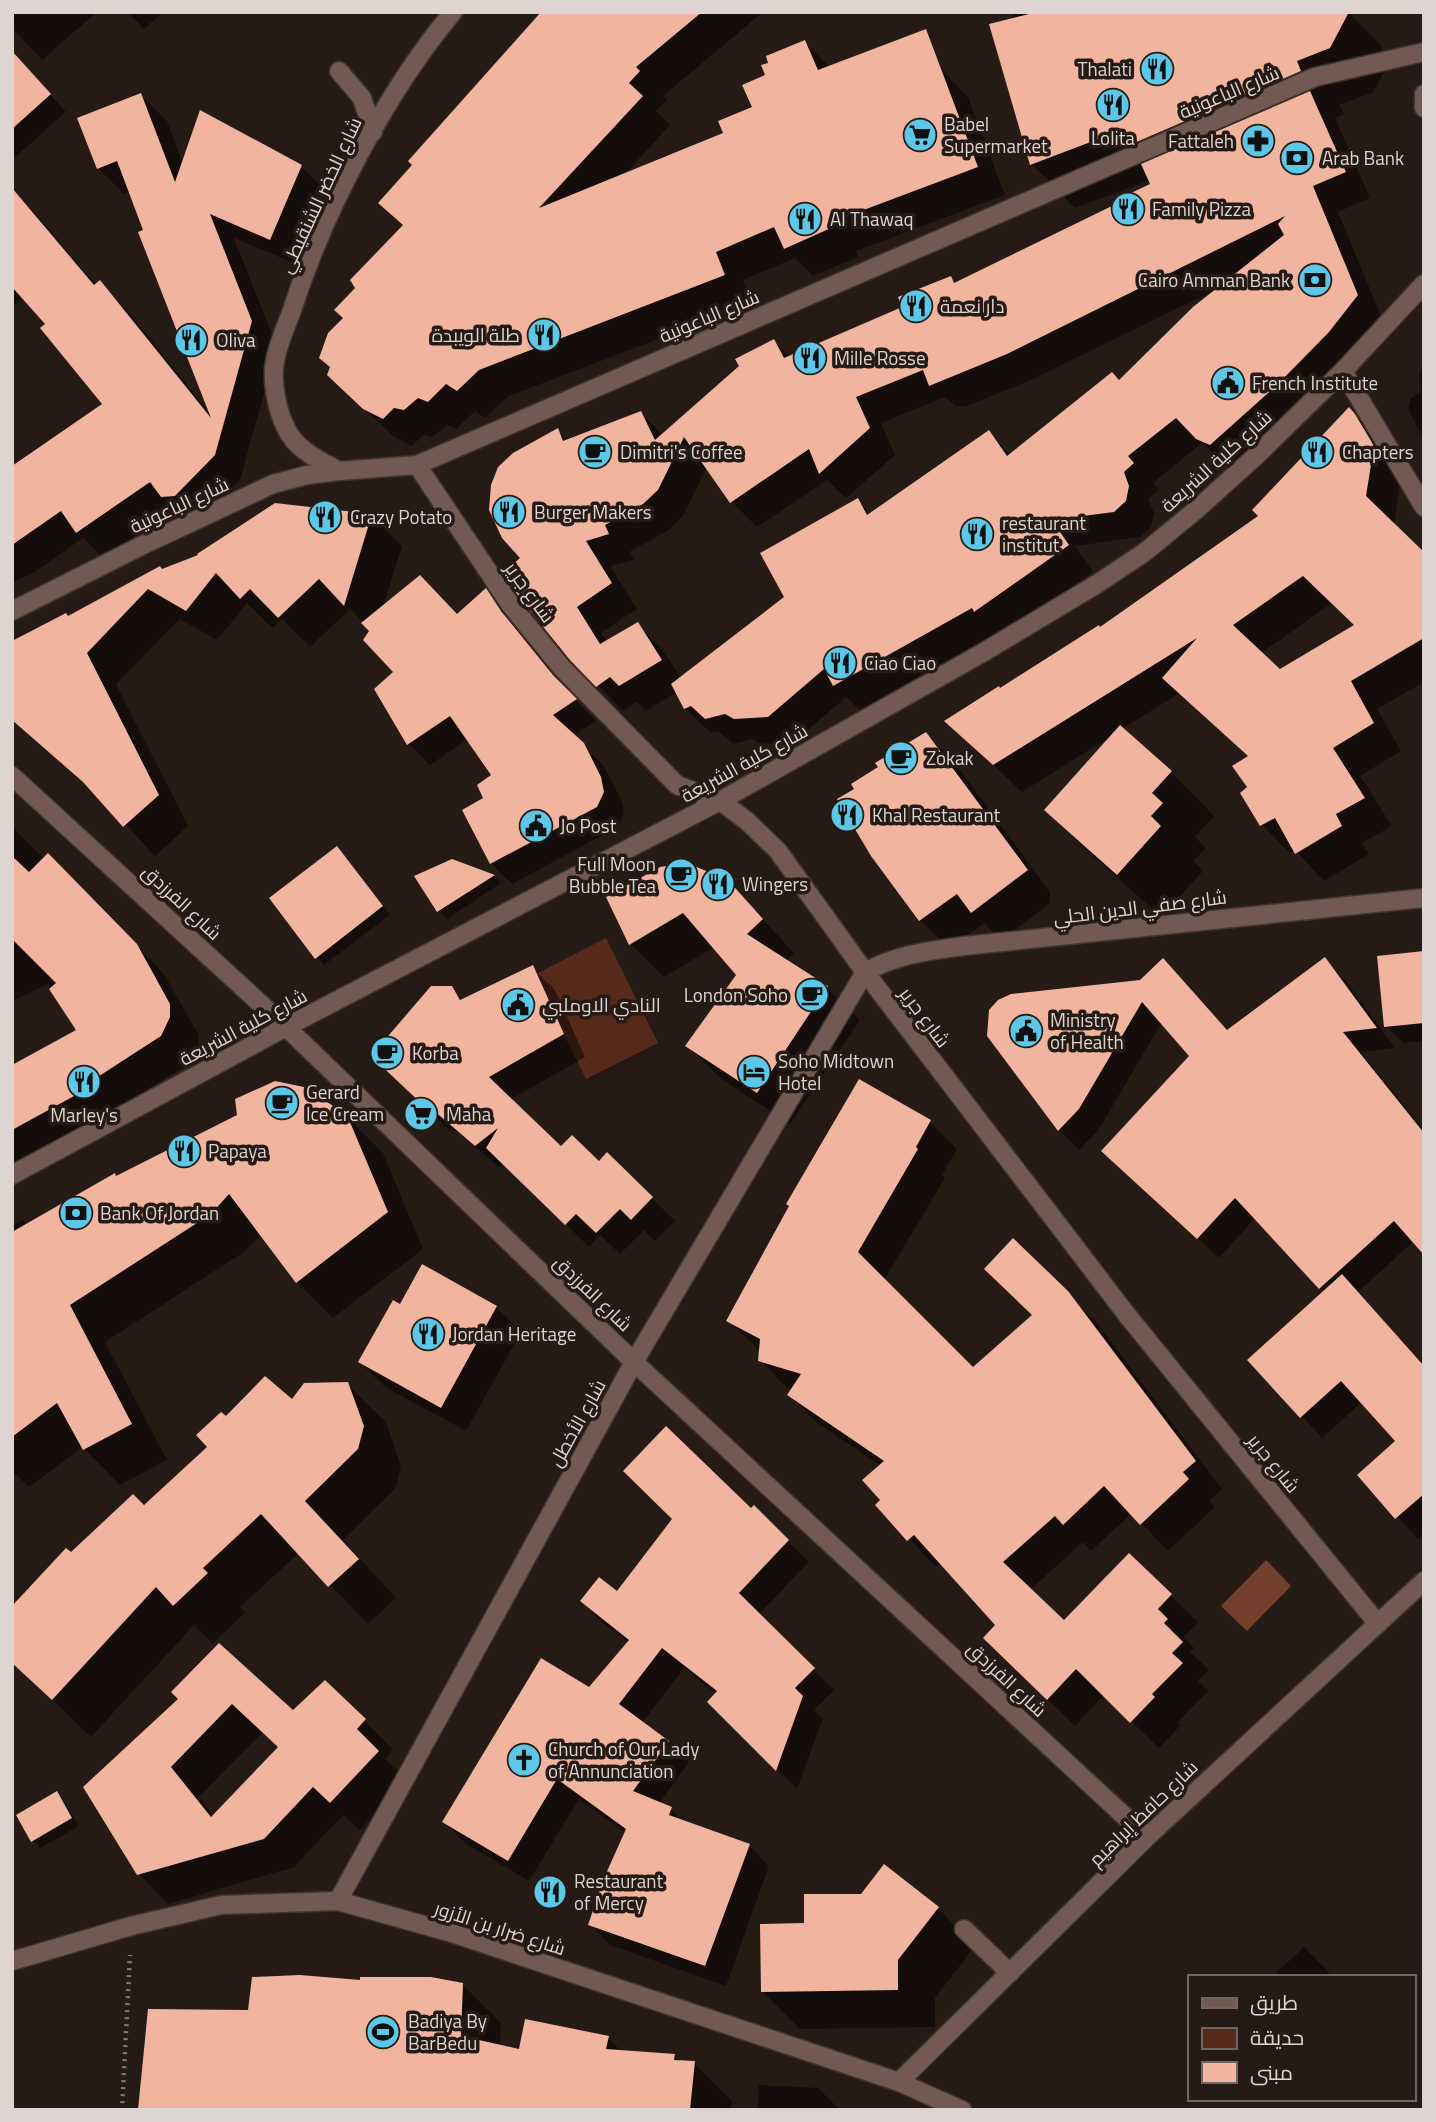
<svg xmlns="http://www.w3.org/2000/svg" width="1436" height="2122" font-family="'Titillium Web',Cairo,sans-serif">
	<rect width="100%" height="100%" fill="#261a15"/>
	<!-- green -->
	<polygon fill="#552a1b" points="606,938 658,1043 586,1079 534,975"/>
	<!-- water -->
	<polygon fill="#74402e" points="1266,1560 1291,1586 1247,1631 1221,1606"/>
	<!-- shadow -->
	<g fill="#0007" fill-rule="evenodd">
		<polygon points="12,12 97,12 42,60 12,28"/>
		<polygon points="128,12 163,12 144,29"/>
		<polygon points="544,12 763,12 663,96 667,100 656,111 670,125 623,176 726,134 754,108 768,76 804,42 830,67 941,69 968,97 1005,195 856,251 858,257 813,276 795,258 743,280 752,303 507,397 485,418 475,411 456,429 447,425 432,437 423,435 412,446 393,436 358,403 345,318 357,288 404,227 381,203"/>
		<path d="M 1013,12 L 1348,12 L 1380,44 L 1385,70 L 1374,92 L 1339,105 L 1344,114 L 1335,118 L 1370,198 L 1338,212 L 1383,321 L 1237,470 L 1224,464 L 1202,443 L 1153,483 L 1159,490 L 1148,499 L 1154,513 L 1151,527 L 1140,537 L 1075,546 L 1093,572 L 1002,636 L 999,634 L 861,711 L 846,697 L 794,742 L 761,744 L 752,739 L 733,744 L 718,731 L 711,733 L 685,708 L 677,692 L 646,711 L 637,702 L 623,711 L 572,659 L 522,558 L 557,430 L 568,441 L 641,413 L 663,435 L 774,341 L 790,357 L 904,308 L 951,278 L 956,284 L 1116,205 L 1152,184 L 1150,180 L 1075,208 L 1032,164 ZM 1217,289 L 1119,382 L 1011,455 L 989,433 L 871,514 L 858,500 L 786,597 L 681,678 L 663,650 L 637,625 L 607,642 L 601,633 L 637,609 L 610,566 L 634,560 L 629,552 L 669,530 L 683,516 L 707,467 L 731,501 L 757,527 L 827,480 L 846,498 L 895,455 L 881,423 L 945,397 L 955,406 L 967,406 L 1033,379 Z"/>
		<polygon points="12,52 66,112 13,159 12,159"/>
		<polygon points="141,95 167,121 183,164 301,166 327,192 296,264 234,238 277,347 240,480 201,522 188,522 175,508 103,558 83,538 35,572 12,583 12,468 105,405 47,325 23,297 12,307 12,190 35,213 96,285 100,283 125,308 210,413 130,191 124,194 98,168"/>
		<polygon points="1424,366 1424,439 1408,409 1410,399 1420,392 1419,374"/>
		<path d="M 1349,410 L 1383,444 L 1401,475 L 1394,525 L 1424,554 L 1424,682 L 1377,709 L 1401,751 L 1360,776 L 1392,826 L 1362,843 L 1369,854 L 1324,881 L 1295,850 L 1290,853 L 1262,825 L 1250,787 L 1250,758 L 1180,693 L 1122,729 L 1171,772 L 1214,816 L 1195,837 L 1206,848 L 1193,861 L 1203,871 L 1161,917 L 1090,853 L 1046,810 L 1110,737 L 1022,792 L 946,721 L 1101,629 L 1261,516 ZM 1332,603 L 1356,626 L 1280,671 L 1261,653 Z"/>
		<polygon points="371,515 402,546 383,607 457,616 486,591 506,611 522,634 574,698 596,721 573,736 604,766 621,799 624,814 618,827 512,884 491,863 486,799 494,776 468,739 430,765 409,744 376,689 395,673 371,630 350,609 310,647 282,619 272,628 247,603 217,640 180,619 116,684 188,826 155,856 100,797 12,720 69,618 162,571"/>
		<polygon points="926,734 954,762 1050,892 1050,903 1001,940 984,923 949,948 920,920 872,855"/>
		<polygon points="12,826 47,862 52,860 164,974 198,1034 198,1045 189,1064 12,1172 12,1067 79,1031 48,984 12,1001"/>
		<polygon points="337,848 390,915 324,965 317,957"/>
		<polygon points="452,861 494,876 501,883 447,919 439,911 416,877"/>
		<polygon points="727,881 794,953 786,961 827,988 860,1020 790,1124 720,1078 687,1045 738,975 714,947 664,977 631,944"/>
		<polygon points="1424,953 1424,1041 1403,1043 1386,1026"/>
		<polygon points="1324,959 1345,980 1395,1048 1361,1052 1424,1130 1424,1253 1414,1241 1358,1292 1424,1366 1424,1534 1418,1539 1359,1475 1397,1441 1362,1402 1322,1438 1250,1360 1325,1293 1255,1218 1219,1258 1124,1171 1191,1056 1162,1022 1099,1129 1079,1150 1059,1130 989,1036 1140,982 1163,961 1228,1031"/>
		<polygon points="532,968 555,990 585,1057 510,1100 561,1149 599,1164 607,1154 675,1221 655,1241 644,1230 620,1254 600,1235 589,1247 504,1163 499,1167 458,1132 449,1130 379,1060 451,988 463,1000"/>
		<polygon points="346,1116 383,1153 423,1249 333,1318 297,1282 261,1234 247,1250 105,1342 167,1460 120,1485 83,1447 29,1487 12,1471 12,1226 23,1220 28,1225 117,1178"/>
		<polygon points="930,1122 957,1149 942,1175 945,1178 884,1280 973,1369 1034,1316 1013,1240 1095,1321 1222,1489 1209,1501 1215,1507 1168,1551 1132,1513 1091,1551 1083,1542 1030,1590 1064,1622 1129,1555 1198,1622 1184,1637 1194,1648 1190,1652 1209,1670 1198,1681 1208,1691 1178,1722 1181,1725 1159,1748 1104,1695 1075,1726 1012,1665 997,1625 941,1562 936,1567 878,1505 883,1501 881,1466 816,1422 789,1395 793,1389 787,1388 760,1360 760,1351 729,1321"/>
		<polygon points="400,1306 496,1307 521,1332 466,1431 385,1387 360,1362"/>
		<polygon points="347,1384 386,1422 401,1466 396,1488 343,1540 396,1598 368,1624 299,1553 240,1607 245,1613 213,1643 194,1625 91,1737 13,1661 71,1554 144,1507 210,1447 226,1418"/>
		<polygon points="754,1508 809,1562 758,1615 834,1690 814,1710 823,1718 797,1789 709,1702 717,1694 684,1668 642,1723 668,1742 689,1762 659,1804 671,1809 685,1823 749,1845 769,1866 726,1986 610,1945 590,1924 626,1833 579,1799 529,1881 465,1843 445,1822 590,1689 629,1643 602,1622 582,1601 617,1593"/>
		<path d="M 219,1645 L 294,1713 L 325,1682 L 393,1749 L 385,1759 L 407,1781 L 360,1830 L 343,1815 L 294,1867 L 168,1904 L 139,1874 L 181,1699 ZM 263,1732 L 280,1748 L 214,1816 L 199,1797 Z"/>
		<polygon points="57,1793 64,1801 79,1826 40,1848 33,1840"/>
		<polygon points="938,1908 975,1946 935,1998 935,2027 800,2029 762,1991 806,1925"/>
		<polygon points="1304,1947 1333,1977 1272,1977"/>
		<polygon points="362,1982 462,1984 501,2023 500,2046 520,2051 608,2038 622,2052 675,2056 681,2062 694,2063 732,2101 731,2110 140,2110 250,2012"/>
		<polygon points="759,2085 818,2088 840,2110 758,2110"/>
	</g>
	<!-- building -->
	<g fill="#f1b49f" fill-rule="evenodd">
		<polygon points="541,12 702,12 636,67 640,71 629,83 643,96 539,208 723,133 718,121 752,107 742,85 765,75 761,65 768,63 766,56 805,40 818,70 926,29 978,167 829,223 831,228 784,249 774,227 716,252 725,275 479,370 457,391 446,384 428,402 418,398 404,410 394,408 383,419 363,409 327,375 330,367 319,358 328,333 343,318 334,310 355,288 350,280 403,225 378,203 412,165 408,161"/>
		<polygon points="1037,12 1349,12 1330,48 1297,61 1301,71 1132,144 1125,129 1030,165 989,24"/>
		<polygon points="12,51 51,94 12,129"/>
		<polygon points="1310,91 1346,172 1313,186 1358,295 1329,332 1278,384 1210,445 1196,439 1176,418 1128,456 1134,463 1124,472 1129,486 1126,501 1114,512 1052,520 1069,545 974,612 972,608 833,686 824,669 768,717 734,719 725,714 705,719 691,706 684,709 671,684 784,597 760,553 858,498 867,515 989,430 1007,456 1112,372 1119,380 1193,307 1284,235 1278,224 1285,216 1007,354 929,386 923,370 856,397 870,428 819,474 809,449 730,503 684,437 658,490 643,504 605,525 609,534 586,541 612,583 577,607 600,644 638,622 662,660 619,686 610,677 596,687 570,660 519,597 503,573 520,558 502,538 489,510 491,485 498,467 513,453 558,428 563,441 641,411 655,440 739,366 735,359 774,339 784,358 902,307 898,297 951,276 954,283 1114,205 1112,202 1150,184 1141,164"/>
		<polygon points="141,93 175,182 200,110 302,165 270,240 210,214 252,321 215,455 175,496 161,497 150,482 76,533 61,511 12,545 12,466 102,404 40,328 45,324 12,287 12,188 94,285 100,280 211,418 138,232 143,230 117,161 97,169 77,118"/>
		<path d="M 1349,407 L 1355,414 L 1374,446 L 1366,496 L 1424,552 L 1424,638 L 1351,681 L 1374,723 L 1333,748 L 1365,798 L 1336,814 L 1342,826 L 1295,854 L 1275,818 L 1260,826 L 1240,793 L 1247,787 L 1232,766 L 1248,756 L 1162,678 L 1197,638 L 993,765 L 944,721 L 999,686 L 1000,688 L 1099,625 L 1100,627 L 1258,516 L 1252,510 ZM 1303,576 L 1354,625 L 1280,669 L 1233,625 Z"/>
		<polygon points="275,503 372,514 344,606 319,579 278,618 250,589 240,599 216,573 186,611 148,589 87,653 159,795 123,827 83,782 12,720 12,641 66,613 68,616 160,566 162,569 198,555 197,554"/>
		<polygon points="420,575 457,614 486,588 501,611 553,675 577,699 553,715 584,743 601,777 604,792 597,807 490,864 462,810 483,798 477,785 491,775 450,716 407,745 374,689 393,672 363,640 369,631 361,623"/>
		<polygon points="1120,725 1172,771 1152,793 1163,803 1151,816 1161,826 1117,875 1044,810"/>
		<polygon points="926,732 1028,870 971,913 957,894 919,921 871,856 837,799 854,789 851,784 878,767 875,763"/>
		<polygon points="337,846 383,906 315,959 269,898"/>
		<polygon points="48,853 137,944 170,1004 170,1017 161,1036 93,1080 96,1084 12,1130 12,1065 76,1030 49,989 56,983 12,939 12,856 29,872"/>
		<polygon points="452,859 495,875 437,912 414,876"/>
		<polygon points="687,863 728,880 763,919 747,934 828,986 757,1093 685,1046 736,975 683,913 629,945 606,897 660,867"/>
		<polygon points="1424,951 1424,1023 1384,1027 1377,956"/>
		<polygon points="1325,957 1377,1028 1343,1032 1424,1133 1424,1255 1394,1221 1319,1289 1235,1198 1197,1239 1101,1151 1189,1056 1142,1002 1079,1109 1058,1131 987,1036 989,1010 998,1000 1011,994 1140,980 1163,958 1227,1030"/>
		<polygon points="533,965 564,1034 489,1077 561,1146 572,1135 599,1161 607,1152 653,1197 631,1220 620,1209 596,1233 576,1214 565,1225 486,1148 498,1128 475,1146 433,1110 425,1107 371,1056 431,986 452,986 460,1000"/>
		<polygon points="859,1079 931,1120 916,1147 918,1149 858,1252 973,1367 1032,1315 984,1269 1013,1238 1068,1291 1196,1461 1183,1472 1189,1479 1140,1525 1104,1486 1063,1525 1055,1516 1003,1562 1064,1620 1129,1553 1172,1594 1158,1609 1168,1619 1164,1623 1183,1642 1172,1653 1183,1663 1152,1694 1155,1697 1130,1723 1076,1669 1047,1700 983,1638 995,1625 914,1535 907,1541 875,1505 880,1500 862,1480 884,1461 787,1395 801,1374 758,1361 760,1339 726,1321 789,1206 786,1204"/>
		<polygon points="275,1081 304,1087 347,1115 388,1212 296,1283 229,1194 211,1214 70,1305 132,1424 83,1450 57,1403 12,1437 12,1232 115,1173 116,1176 237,1115 235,1099"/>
		<polygon points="422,1264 497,1306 441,1408 358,1362 393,1300 400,1304"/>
		<polygon points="1342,1274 1424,1366 1424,1494 1395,1519 1357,1475 1395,1441 1341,1381 1300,1418 1247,1360"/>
		<polygon points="265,1376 292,1399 304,1383 348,1382 364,1426 358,1449 305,1501 359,1559 328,1587 261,1514 203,1568 208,1573 173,1606 156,1587 52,1700 12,1663 12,1606 66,1548 71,1552 133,1494 144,1505 207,1447 196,1435 221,1412 226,1416"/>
		<polygon points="666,1426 751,1508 754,1505 789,1540 739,1593 815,1668 795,1688 803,1696 776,1771 707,1702 717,1691 662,1648 619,1704 669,1741 633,1791 672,1807 669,1815 750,1844 705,1966 588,1925 604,1878 626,1829 557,1779 508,1861 442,1822 541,1658 589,1687 629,1640 580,1601 599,1577 617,1591 672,1519 623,1471"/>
		<path d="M 219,1643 L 293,1710 L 325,1680 L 366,1719 L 357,1729 L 379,1751 L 330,1803 L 313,1787 L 264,1839 L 137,1875 L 83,1787 L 178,1699 L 171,1692 ZM 232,1704 L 278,1747 L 211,1817 L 171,1767 Z"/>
		<polygon points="57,1791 72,1818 31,1842 16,1815"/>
		<polygon points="884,1864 939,1907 898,1960 898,1990 761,1992 760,1924 804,1923 804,1894 861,1894"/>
		<polygon points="300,1975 360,1980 360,1977 431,1977 463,1983 461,2036 519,2049 525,2019 609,2036 606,2049 675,2054 674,2060 695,2061 690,2110 138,2110 148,2009 248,2010 252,1977"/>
	</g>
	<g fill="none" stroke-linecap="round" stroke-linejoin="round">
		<defs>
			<g id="service">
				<polyline points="339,71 362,98 373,132"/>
				<polyline points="1343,371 1424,507"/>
				<polyline points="964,1929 1010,1973"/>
			</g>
			<g id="minor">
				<polyline points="417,465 510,604 562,668 677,785 720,801 747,821 778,851 865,972 1127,1315 1378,1624"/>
				<path d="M 339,471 C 319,460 296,450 286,428 C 277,410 271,381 275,361 C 278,344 286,327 292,310 C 324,211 386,92 453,12"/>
				<polyline points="12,776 286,1027 634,1362 1147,1837"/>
				<path d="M 338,1901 L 634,1362 L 865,972 C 898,954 928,951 964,946 L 1424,898"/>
				<polyline points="899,2082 1147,1837 1424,1581"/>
			</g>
			<g id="tertiary">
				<polyline points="1424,94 1424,108"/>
				<polyline points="12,611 143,545 273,484 307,475 339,471 417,465 1315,77 1424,52"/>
				<polyline points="12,1175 286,1027 720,801 984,652 1097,584 1145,552 1196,510 1258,454 1343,371 1424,284"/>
				<polyline points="12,1961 131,1926 221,1905 338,1901 452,1933 899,2082 962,2110"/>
			</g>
		</defs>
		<!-- service casing -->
		<use href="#service" stroke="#40342f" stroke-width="21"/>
		<!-- minor casing -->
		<use href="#minor" stroke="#40342f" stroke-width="21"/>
		<!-- tertiary casing -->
		<use href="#tertiary" stroke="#40342f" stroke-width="21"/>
		<!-- path -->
		<polyline stroke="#837874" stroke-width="4.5" stroke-dasharray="2 5" stroke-linecap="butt" points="122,2110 130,1955"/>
		<!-- service -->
		<use href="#service" stroke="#725951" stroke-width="18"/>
		<!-- minor -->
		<use href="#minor" stroke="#725951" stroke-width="18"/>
		<!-- tertiary -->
		<use href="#tertiary" stroke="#725951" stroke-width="18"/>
	</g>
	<!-- icons -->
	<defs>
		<symbol id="restaurant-disc" viewBox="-11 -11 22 22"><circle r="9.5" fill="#5cc7e7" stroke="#261a15"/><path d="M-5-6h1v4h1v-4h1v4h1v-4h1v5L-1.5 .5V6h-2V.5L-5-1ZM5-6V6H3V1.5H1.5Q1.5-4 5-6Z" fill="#111"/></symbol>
		<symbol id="supermarket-disc" viewBox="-11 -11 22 22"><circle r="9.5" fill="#5cc7e7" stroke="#261a15"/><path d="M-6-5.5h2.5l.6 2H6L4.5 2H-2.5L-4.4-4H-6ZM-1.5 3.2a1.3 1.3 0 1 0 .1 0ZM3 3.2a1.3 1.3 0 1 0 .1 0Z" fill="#111"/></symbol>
		<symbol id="pharmacy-disc" viewBox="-11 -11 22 22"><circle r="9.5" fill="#5cc7e7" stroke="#261a15"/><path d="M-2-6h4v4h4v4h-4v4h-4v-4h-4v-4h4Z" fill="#111"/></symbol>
		<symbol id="bank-disc" viewBox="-11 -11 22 22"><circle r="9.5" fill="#5cc7e7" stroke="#261a15"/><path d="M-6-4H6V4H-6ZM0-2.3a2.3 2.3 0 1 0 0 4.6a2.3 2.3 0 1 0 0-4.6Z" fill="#111"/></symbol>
		<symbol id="civic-disc" viewBox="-11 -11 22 22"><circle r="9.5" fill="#5cc7e7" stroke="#261a15"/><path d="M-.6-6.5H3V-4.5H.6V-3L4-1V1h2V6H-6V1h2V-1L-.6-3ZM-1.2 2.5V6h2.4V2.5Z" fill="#111"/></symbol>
		<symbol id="cafe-disc" viewBox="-11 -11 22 22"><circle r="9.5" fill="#5cc7e7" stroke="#261a15"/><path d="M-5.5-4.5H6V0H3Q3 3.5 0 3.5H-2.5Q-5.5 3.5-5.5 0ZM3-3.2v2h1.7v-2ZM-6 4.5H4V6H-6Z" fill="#111"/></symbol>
		<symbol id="hotel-disc" viewBox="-11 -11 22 22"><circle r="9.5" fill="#5cc7e7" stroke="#261a15"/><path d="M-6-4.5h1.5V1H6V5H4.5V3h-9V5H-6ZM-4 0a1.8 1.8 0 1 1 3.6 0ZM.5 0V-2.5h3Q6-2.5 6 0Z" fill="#111"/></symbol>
		<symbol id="church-disc" viewBox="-11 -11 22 22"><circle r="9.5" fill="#5cc7e7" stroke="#261a15"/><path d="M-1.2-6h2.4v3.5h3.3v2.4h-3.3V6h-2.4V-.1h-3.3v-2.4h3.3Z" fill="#111"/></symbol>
		<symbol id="stadium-disc" viewBox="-11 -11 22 22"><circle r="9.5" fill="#5cc7e7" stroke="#261a15"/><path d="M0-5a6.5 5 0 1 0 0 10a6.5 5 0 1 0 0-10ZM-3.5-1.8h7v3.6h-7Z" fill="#111"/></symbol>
	</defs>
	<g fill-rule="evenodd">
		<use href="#restaurant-disc" x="1138" y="50" width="38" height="38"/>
		<use href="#restaurant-disc" x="1094" y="86" width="38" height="38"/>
		<use href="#supermarket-disc" x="901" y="116" width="38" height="38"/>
		<use href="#pharmacy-disc" x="1239" y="122" width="38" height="38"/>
		<use href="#bank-disc" x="1278" y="139" width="38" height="38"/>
		<use href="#restaurant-disc" x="1109" y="190" width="38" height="38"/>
		<use href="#restaurant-disc" x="786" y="200" width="38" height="38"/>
		<use href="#bank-disc" x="1296" y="261" width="38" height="38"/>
		<use href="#restaurant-disc" x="897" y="287" width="38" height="38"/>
		<use href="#restaurant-disc" x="525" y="316" width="38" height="38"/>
		<use href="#restaurant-disc" x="172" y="321" width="38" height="38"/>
		<use href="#restaurant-disc" x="791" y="339" width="38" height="38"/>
		<use href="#civic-disc" x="1209" y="364" width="38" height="38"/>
		<use href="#cafe-disc" x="576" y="433" width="38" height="38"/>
		<use href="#restaurant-disc" x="1298" y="433" width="38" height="38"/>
		<use href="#restaurant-disc" x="490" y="493" width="38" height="38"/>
		<use href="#restaurant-disc" x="306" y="498" width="38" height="38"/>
		<use href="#restaurant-disc" x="958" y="515" width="38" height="38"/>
		<use href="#restaurant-disc" x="821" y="644" width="38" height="38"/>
		<use href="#cafe-disc" x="882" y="739" width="38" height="38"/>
		<use href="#restaurant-disc" x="828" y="796" width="38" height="38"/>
		<use href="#civic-disc" x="517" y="807" width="38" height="38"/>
		<use href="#cafe-disc" x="662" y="856" width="38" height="38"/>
		<use href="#restaurant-disc" x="699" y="865" width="38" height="38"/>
		<use href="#cafe-disc" x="793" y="976" width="38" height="38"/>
		<use href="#civic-disc" x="499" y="986" width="38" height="38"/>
		<use href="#civic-disc" x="1007" y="1012" width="38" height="38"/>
		<use href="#cafe-disc" x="368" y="1034" width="38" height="38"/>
		<use href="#hotel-disc" x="735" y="1053" width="38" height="38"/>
		<use href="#restaurant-disc" x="65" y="1063" width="38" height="38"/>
		<use href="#cafe-disc" x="263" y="1084" width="38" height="38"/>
		<use href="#supermarket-disc" x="402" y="1095" width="38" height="38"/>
		<use href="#restaurant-disc" x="165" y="1132" width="38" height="38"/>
		<use href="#bank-disc" x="57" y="1194" width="38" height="38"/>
		<use href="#restaurant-disc" x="409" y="1315" width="38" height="38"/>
		<use href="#church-disc" x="505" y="1741" width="38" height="38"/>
		<use href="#restaurant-disc" x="531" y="1873" width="38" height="38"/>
		<use href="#stadium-disc" x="364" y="2013" width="38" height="38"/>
	</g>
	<g text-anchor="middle" stroke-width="7" stroke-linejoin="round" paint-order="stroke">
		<!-- poi labels -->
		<g font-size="19" fill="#ded5d2" stroke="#261a15" text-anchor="start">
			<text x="1132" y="76" text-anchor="end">Thalati</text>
			<text x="944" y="131">Babel<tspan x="944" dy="22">Supermarket</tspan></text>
			<text x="1113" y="145" text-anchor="middle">Lolita</text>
			<text x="1234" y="148" text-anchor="end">Fattaleh</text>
			<text x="1322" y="165">Arab Bank</text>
			<text x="1152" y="216">Family Pizza</text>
			<text x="830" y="226">Al Thawaq</text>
			<text x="1290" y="287" text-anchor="end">Cairo Amman Bank</text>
			<text x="940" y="313">دار نعمة</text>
			<text x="520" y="342" text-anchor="end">طلة الويبدة</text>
			<text x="216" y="347">Oliva</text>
			<text x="834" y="365">Mille Rosse</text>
			<text x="1252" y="390">French Institute</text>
			<text x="620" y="459">Dimitri's Coffee</text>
			<text x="1342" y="459">Chapters</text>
			<text x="534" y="519">Burger Makers</text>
			<text x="350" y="524">Crazy Potato</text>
			<text x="1002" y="530">restaurant<tspan x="1002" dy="22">institut</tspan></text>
			<text x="864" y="670">Ciao Ciao</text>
			<text x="926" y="765">Zokak</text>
			<text x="872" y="822">Khal Restaurant</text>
			<text x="560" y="833">Jo Post</text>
			<text x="656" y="871" text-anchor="end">Full Moon<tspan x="656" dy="22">Bubble Tea</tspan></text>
			<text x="742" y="891">Wingers</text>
			<text x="788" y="1002" text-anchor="end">London Soho</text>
			<text x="542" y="1012">النادي الاوملبي</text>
			<text x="1050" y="1027">Ministry<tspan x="1050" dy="22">of Health</tspan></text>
			<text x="412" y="1060">Korba</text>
			<text x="778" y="1068">Soho Midtown<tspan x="778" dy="22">Hotel</tspan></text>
			<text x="306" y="1099">Gerard<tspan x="306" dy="22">Ice Cream</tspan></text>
			<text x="446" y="1121">Maha</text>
			<text x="84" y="1122" text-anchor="middle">Marley's</text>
			<text x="208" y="1158">Papaya</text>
			<text x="100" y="1220">Bank Of Jordan</text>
			<text x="452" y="1341">Jordan Heritage</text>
			<text x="548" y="1756">Church of Our Lady<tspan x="548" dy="22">of Annunciation</tspan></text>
			<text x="574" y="1888">Restaurant<tspan x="574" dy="22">of Mercy</tspan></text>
			<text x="408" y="2028">Badiya By<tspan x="408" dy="22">BarBedu</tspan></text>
		</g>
		<!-- street labels -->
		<g font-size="19" fill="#ded5d2" stroke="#261a15">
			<text transform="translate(1229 92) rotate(-23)" y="7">شارع الباعونية</text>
			<text transform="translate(320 195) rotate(-65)" y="7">شارع الخضر الشنقيطي</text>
			<text transform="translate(709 316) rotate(-23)" y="7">شارع الباعونية</text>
			<text transform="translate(1216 461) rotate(-42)" y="7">شارع كلية الشريعة</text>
			<text transform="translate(179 505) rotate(-25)" y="7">شارع الباعونية</text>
			<text transform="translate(530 592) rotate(54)" y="7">شارع جرير</text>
			<text transform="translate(744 763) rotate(-29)" y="7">شارع كلية الشريعة</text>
			<text transform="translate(182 902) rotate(43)" y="7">شارع الفرزدق</text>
			<text transform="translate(1140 907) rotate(-7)" y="7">شارع صفي الدين الحلي</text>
			<text transform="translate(925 1017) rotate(53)" y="7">شارع جرير</text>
			<text transform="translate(243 1027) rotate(-28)" y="7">شارع كلية الشريعة</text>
			<text transform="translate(593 1293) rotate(44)" y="7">شارع الفرزدق</text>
			<text transform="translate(577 1423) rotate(-61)" y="7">شارع الأخطل</text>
			<text transform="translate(1274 1463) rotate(51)" y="7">شارع جرير</text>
			<text transform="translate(1007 1679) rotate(43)" y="7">شارع الفرزدق</text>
			<text transform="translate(1143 1813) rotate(-44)" y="7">شارع حافظ إبراهيم</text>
			<text transform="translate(500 1928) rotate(18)" y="7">شارع ضرار بن الأزور</text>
		</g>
	</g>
	<!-- border -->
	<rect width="1436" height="2122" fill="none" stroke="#ded5d2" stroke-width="28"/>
	<!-- legend -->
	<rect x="1188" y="1975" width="228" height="126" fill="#261a15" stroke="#706561" stroke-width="2"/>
	<rect x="1202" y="1998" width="35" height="10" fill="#725951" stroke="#706561" stroke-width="2"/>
	<text x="1250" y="2010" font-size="21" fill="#ded5d2">طريق</text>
	<rect x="1202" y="2028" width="35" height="21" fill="#552a1b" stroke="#706561" stroke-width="2"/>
	<text x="1250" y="2045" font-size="21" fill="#ded5d2">حديقة</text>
	<rect x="1202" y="2062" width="35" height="21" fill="#f1b49f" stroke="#706561" stroke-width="2"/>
	<text x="1250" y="2080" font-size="21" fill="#ded5d2">مبنى</text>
</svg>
